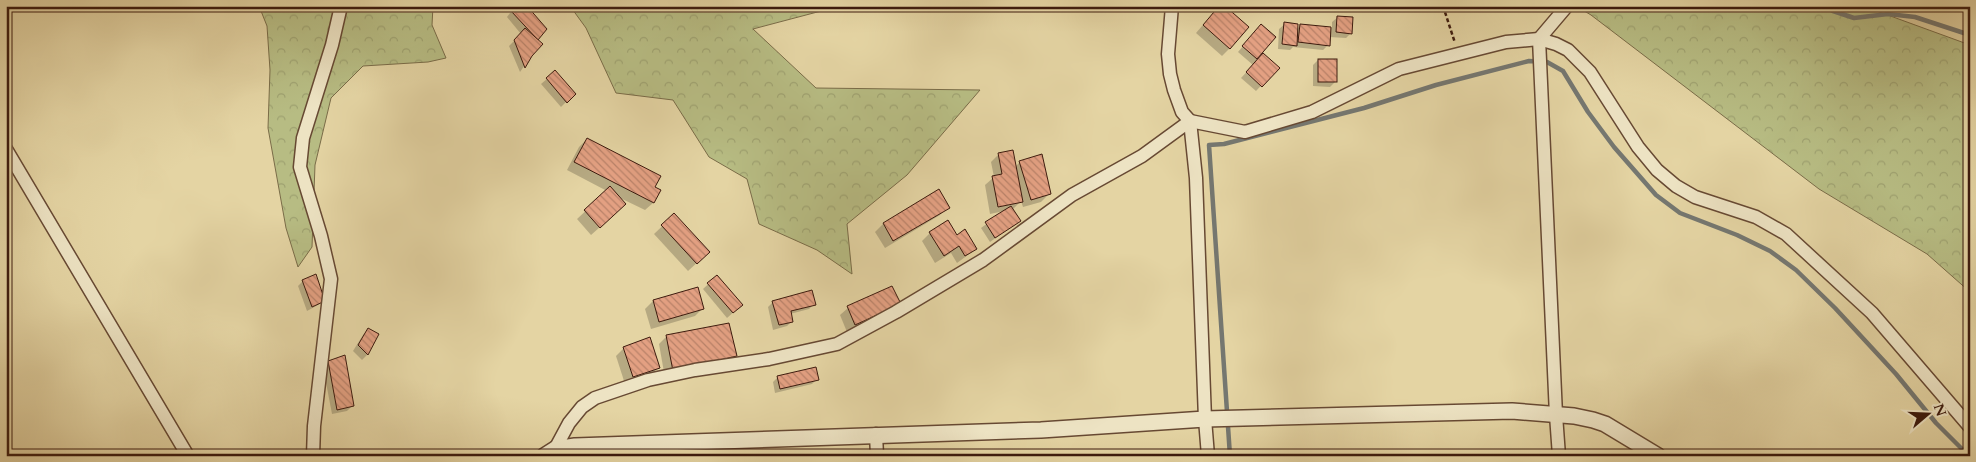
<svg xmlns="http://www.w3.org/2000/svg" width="1976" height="462" font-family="Cardo,serif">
	<defs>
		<pattern id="forest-crowns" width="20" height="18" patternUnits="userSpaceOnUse" patternTransform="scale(1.25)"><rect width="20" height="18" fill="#b7bc83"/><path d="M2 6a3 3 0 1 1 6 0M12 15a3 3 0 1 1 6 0" fill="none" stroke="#9ea170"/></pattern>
		<pattern id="building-back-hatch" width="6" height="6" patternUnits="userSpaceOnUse" patternTransform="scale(1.25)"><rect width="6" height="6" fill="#e3a082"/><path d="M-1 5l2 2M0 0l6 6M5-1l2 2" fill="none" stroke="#b98269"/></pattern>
	</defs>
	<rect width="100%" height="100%" fill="#e4d4a3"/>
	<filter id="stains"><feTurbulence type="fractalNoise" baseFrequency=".004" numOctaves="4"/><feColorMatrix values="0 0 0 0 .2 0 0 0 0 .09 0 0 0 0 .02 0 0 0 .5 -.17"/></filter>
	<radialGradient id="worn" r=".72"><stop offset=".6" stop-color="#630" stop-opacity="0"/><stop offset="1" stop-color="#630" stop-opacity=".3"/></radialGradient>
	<!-- forest -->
	<g fill="url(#forest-crowns)" stroke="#7a6c48">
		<polygon points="259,6 433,6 432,25 446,58 428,62 363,66 331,98 315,165 312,247 298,267 286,228 268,128 270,70 267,26"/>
		<polygon points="570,6 840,6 753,29 816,88 980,90 907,175 847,224 852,274 817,250 759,224 747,179 709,157 673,100 616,93 586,28"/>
		<polygon points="1576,6 1863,6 1970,45 1970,292 1927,254 1819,189 1591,15"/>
	</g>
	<!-- shadow -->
	<g fill="#0003">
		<polygon points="515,6 525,6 536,40 531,56 520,72 509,46 521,34 507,17"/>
		<polygon points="1214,12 1230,48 1222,56 1196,33"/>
		<polygon points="1338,17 1351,33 1346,38 1329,37 1328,45 1323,50 1293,47 1290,50 1278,49 1279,29 1285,24 1297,29 1301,25 1332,28 1332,22"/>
		<polygon points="1256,31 1261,52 1278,68 1256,91 1241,78 1253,65 1238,52"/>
		<polygon points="1318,60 1336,81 1330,87 1313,86 1313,65"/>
		<polygon points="555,72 569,99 561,107 541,84"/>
		<polygon points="587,139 659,191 653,203 645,210 618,197 617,212 591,235 577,219 607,191 567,170 579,147"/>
		<polygon points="999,154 1015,167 1020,162 1049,194 1041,202 1023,207 1021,201 1012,210 1019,221 990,242 981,228 1004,211 990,214 985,185 994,177 991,162"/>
		<polygon points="939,191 948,207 940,215 885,248 875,232 883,224"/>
		<polygon points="674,215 700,260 688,271 654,234"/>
		<polygon points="947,222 956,236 976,249 957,263 951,253 935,263 922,241 930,233"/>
		<polygon points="717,276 736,310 727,318 703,289"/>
		<polygon points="303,281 323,300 318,305 307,311 298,286"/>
		<polygon points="697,288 703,308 695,316 651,329 645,309 653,301"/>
		<polygon points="773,302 814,304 809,309 790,314 792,321 787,326 773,330 768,307"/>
		<polygon points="899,304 847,332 840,315 848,308"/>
		<polygon points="368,329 378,334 367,355 362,360 353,351 363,335"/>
		<polygon points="667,336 735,356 727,363 665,378 659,344"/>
		<polygon points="624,348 659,367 651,375 625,384 616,356"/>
		<polygon points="329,362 353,405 347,411 332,414 323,367"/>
		<polygon points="778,377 817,379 812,384 775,393 773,382"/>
	</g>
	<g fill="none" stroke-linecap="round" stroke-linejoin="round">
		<!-- stream -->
		<g stroke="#757770" stroke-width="4.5">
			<polyline points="1825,6 1833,11 1854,18 1888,14 1915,17 1970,35"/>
			<polyline points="1230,456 1209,145 1224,144 1364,108 1436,85 1529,61 1547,62 1563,71 1588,112 1614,147 1656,195 1680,213 1737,235 1770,251 1796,270 1835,308 1896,374 1936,423 1969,456"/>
		</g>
	</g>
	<!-- building -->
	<g fill="url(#building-back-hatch)" stroke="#3d1b0e">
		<polygon points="515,6 527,6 547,29 538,40 511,11"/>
		<polygon points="1219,6 1225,6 1249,27 1230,49 1203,25"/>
		<polygon points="1337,16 1353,17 1352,34 1336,32"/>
		<polygon points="1284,22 1298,24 1297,46 1282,44"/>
		<polygon points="1261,24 1276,37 1257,59 1242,46"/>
		<polygon points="1300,24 1331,27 1330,46 1298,42"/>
		<polygon points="525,28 543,44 532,56 525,68 514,40"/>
		<polygon points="1263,53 1280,68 1262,87 1246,72"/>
		<rect x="1318" y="59" width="19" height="23"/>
		<polygon points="555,70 576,94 567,103 546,78"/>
		<polygon points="587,138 661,176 655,187 661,190 654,203 574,162"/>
		<polygon points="1013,150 1023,202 998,207 992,176 1002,174 998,153"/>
		<polygon points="1042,154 1051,194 1031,200 1019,161"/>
		<polygon points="610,186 626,204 600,228 584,210"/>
		<polygon points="939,189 950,208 893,241 883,223"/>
		<polygon points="1011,206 1021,221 995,238 985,222"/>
		<polygon points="674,213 710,252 697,264 661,225"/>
		<polygon points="948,220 957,235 965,229 977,249 965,256 959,246 944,256 929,232"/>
		<polygon points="316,274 325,301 312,307 302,280"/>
		<polygon points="717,275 743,305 733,313 707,283"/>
		<polygon points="892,286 901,304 855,325 847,306"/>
		<polygon points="698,287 704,309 659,322 653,300"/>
		<polygon points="812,290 816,305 791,311 793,322 779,325 772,301"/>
		<polygon points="729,323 737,356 673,371 666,335"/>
		<polygon points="368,328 379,334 368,355 358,345"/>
		<polygon points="650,337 660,368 633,377 623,347"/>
		<polygon points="345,355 354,406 337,410 328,361"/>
		<polygon points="816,367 819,380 780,389 777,376"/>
	</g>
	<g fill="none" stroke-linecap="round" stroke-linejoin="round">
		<defs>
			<g id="minor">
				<polyline points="1172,6 1168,54 1170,74 1174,90 1182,112 1190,121 1196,178 1205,419 1208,456"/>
				<polyline points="6,149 188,456"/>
				<polyline points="876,434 877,456"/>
				<polyline points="555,449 569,423 582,407 595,398 648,380 695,370 769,359 837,344 896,312 983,260 1072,195 1142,156 1190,121 1245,132 1312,112 1399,69 1506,42 1539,39 1556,44 1568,50 1590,72 1638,147 1657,170 1676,186 1695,197 1756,217 1786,234 1872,313 1970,427"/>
				<polyline points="313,456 314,426 331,279 321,236 300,167 303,138 332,45 341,6"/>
				<polyline points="1559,456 1556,415 1539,39 1567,6"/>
			</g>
			<polyline id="tertiary" points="544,456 555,449 575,446 1041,430 1205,419 1512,411 1574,416 1593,420 1605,424 1658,456"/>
		</defs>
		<!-- minor casing -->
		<use href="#minor" stroke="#674933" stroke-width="15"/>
		<!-- tertiary casing -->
		<use href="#tertiary" stroke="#674933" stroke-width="18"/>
		<!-- path -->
		<polyline stroke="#3d1b0e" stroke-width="2.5" stroke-dasharray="4 2.5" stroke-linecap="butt" points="1443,6 1455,43"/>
		<!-- minor -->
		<use href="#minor" stroke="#ede3c3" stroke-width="12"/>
		<!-- tertiary -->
		<use href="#tertiary" stroke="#ede3c3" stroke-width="15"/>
	</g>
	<!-- margin -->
	<rect width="1976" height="462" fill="none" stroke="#e4d4a3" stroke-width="25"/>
	<rect x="8" y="8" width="1961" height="447" fill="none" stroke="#3d1b0e" stroke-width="2.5"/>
	<rect x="12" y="12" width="1951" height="437" fill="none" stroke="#3d1b0e"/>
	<!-- north arrow -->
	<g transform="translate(1928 414) rotate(71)" stroke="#ede3c3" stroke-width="4" paint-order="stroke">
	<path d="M0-4L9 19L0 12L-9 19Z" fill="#3d1b0e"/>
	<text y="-8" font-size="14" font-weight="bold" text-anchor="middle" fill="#3d1b0e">N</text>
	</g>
	<rect width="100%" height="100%" filter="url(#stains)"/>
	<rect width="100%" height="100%" fill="url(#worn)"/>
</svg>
